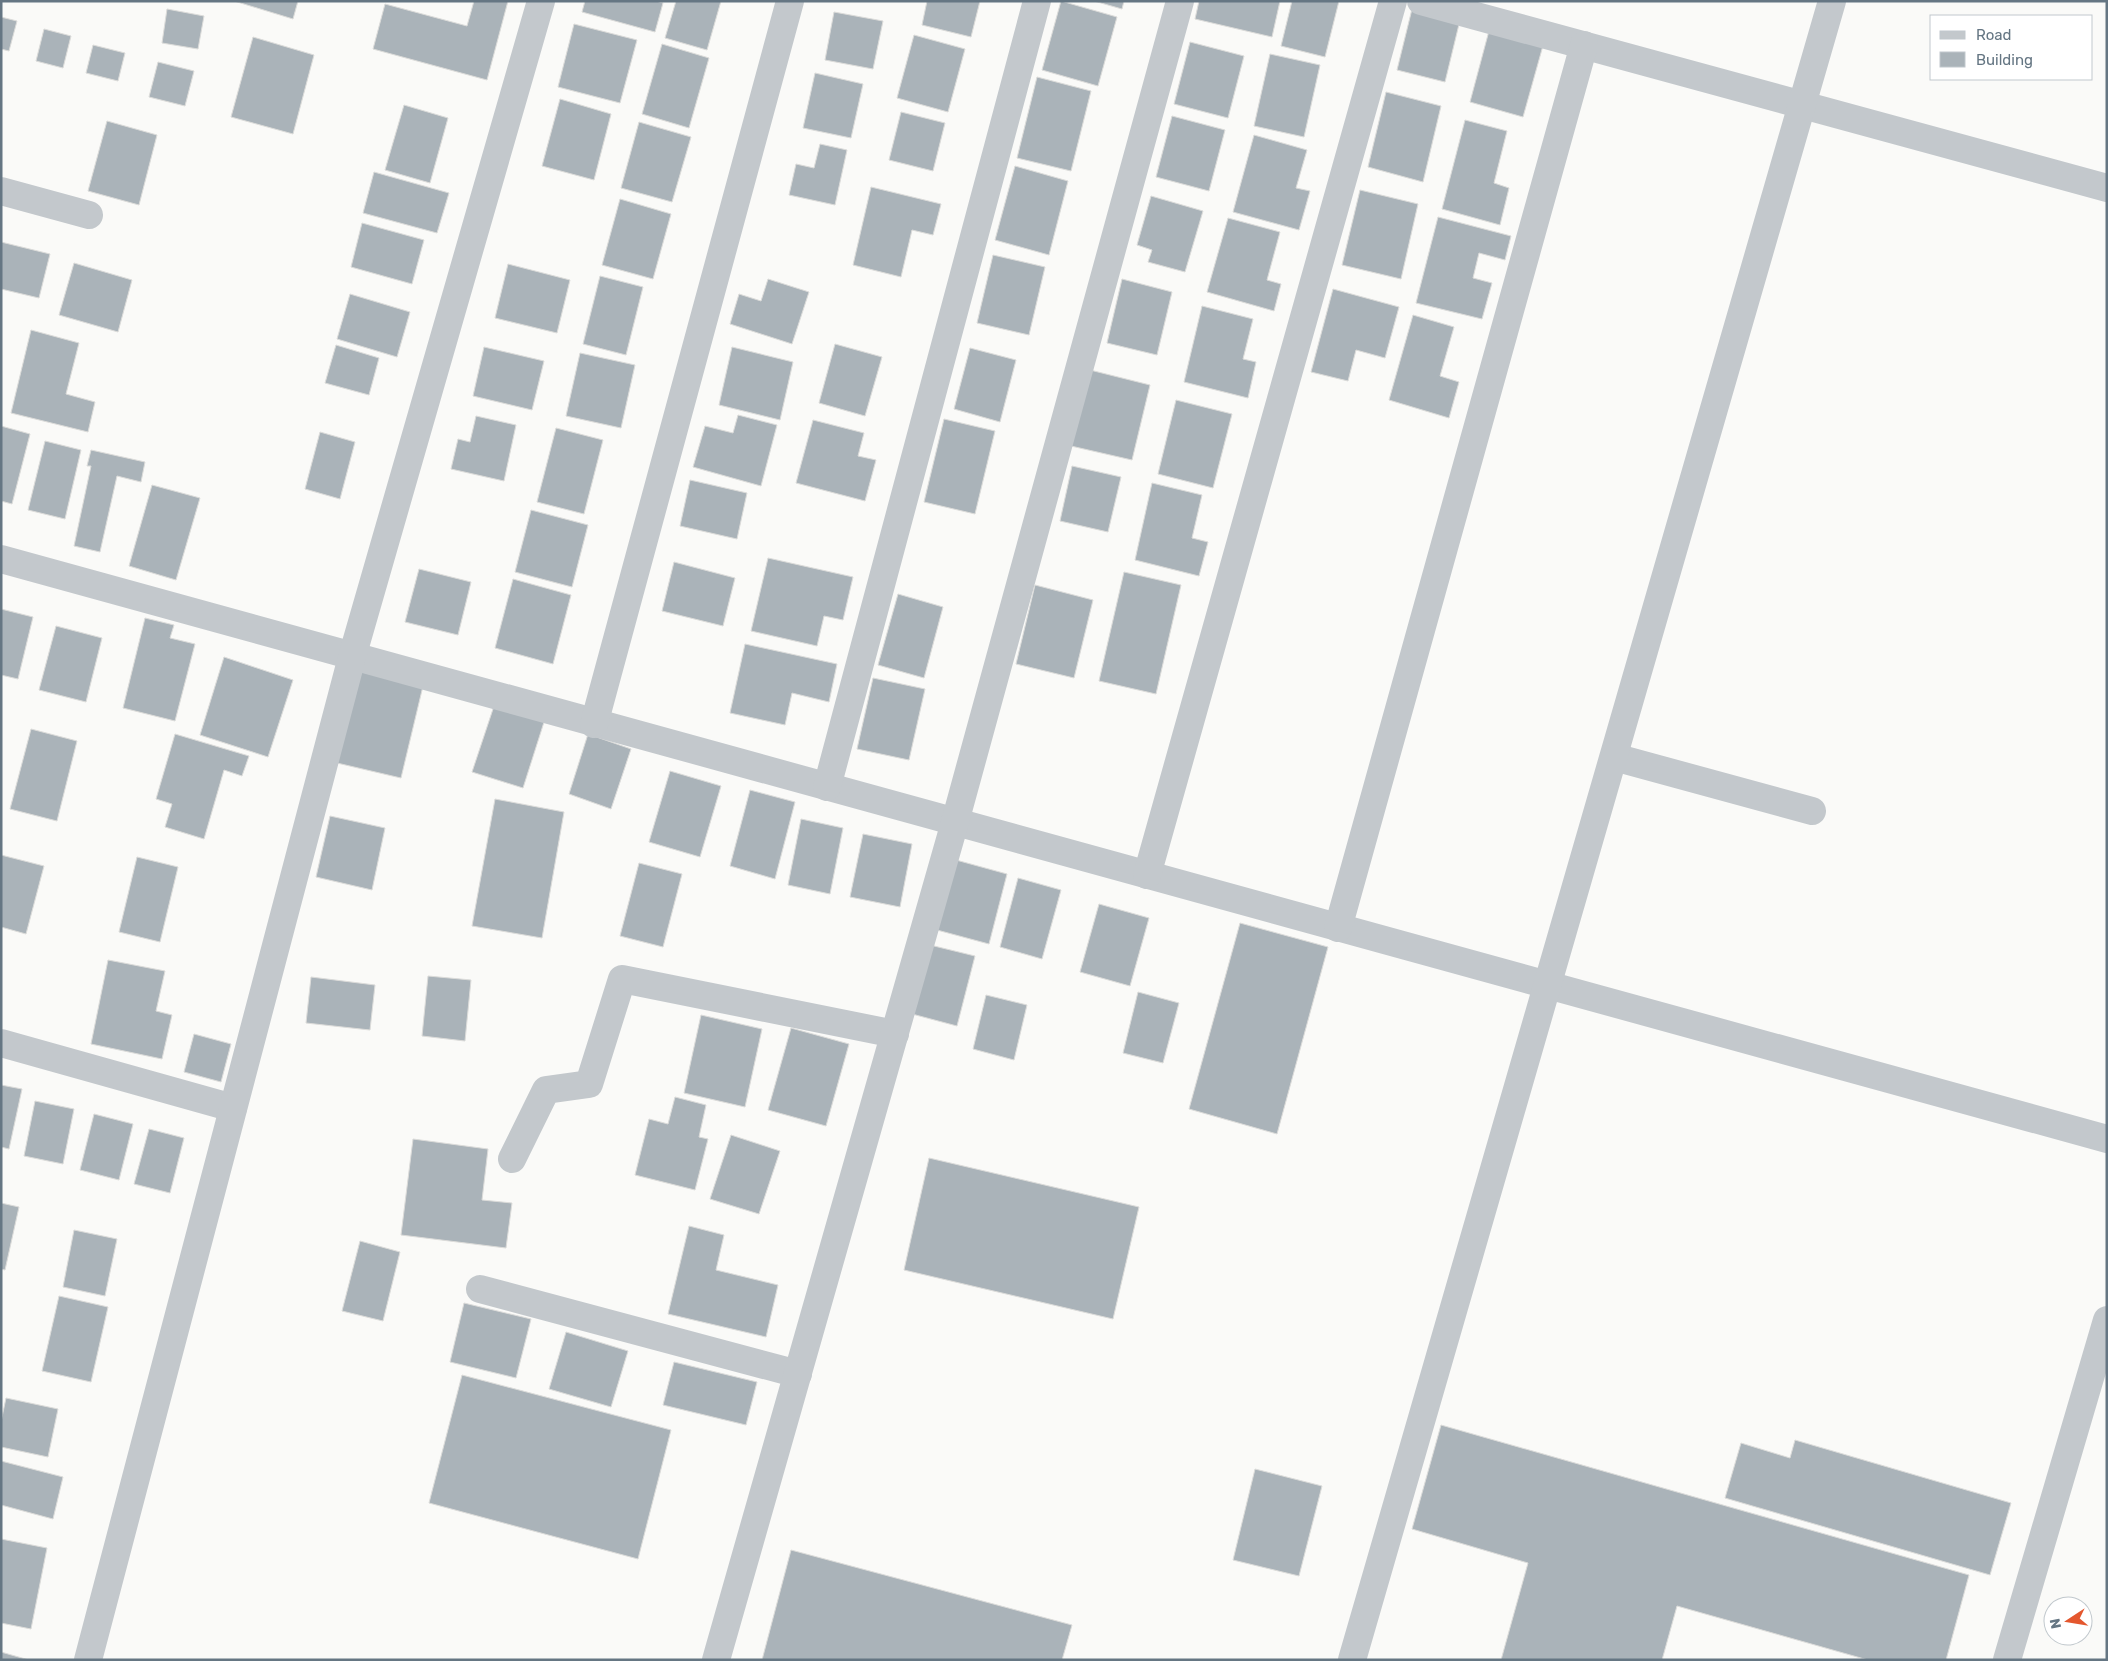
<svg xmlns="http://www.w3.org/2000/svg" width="2108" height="1661" font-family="Rubik,sans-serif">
	<rect width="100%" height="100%" fill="#fafaf8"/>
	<!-- building -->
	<g fill="#aab3b9" stroke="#dcdcda">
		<polygon points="234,1 298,1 293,19"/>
		<polygon points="474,1 508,1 487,80 373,49 385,4 467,26"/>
		<polygon points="585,1 656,1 663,3 655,32 582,12"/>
		<polygon points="676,1 721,1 707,50 665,38"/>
		<polygon points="927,1 980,1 971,37 922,25"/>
		<polygon points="1061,1 1117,17 1098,86 1042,70"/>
		<polygon points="1094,1 1124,1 1122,9"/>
		<polygon points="1199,1 1280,1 1272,37 1195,19"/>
		<polygon points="1292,1 1339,1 1325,57 1281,46"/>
		<polygon points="1413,5 1461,16 1445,82 1397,70"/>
		<polygon points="167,9 204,16 198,49 162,43"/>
		<polygon points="834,12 883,21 873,69 825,60"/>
		<polygon points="1,17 17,21 9,51 1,49"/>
		<polygon points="574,24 637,40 620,103 558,87"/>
		<polygon points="1490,27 1544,42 1523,117 1470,102"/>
		<polygon points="44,29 71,36 63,68 36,61"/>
		<polygon points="914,35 965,49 948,112 897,98"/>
		<polygon points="253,37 314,55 293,134 231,117"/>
		<polygon points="1190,42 1244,56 1228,118 1174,104"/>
		<polygon points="662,44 709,58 689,128 642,114"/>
		<polygon points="93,45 125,53 118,81 86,73"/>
		<polygon points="1270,54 1320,65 1304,137 1254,126"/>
		<polygon points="158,62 194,71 185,106 149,97"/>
		<polygon points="815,73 863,84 851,138 803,128"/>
		<polygon points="1037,77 1091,91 1071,171 1017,158"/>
		<polygon points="1386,92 1441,106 1423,182 1368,167"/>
		<polygon points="560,99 611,114 594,180 542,166"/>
		<polygon points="404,105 448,118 430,183 385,170"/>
		<polygon points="901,112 945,123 933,171 889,160"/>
		<polygon points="1172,116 1225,130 1209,191 1156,177"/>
		<polygon points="1465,120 1507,131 1494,183 1509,188 1500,225 1442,209"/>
		<polygon points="107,121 157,135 139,205 88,191"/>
		<polygon points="639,122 691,137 672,202 621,188"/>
		<polygon points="1254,135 1307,150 1296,188 1310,191 1299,230 1233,212"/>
		<polygon points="820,144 847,150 835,205 789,195 796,164 814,168"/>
		<polygon points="1015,166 1068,181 1049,255 995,240"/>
		<polygon points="374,172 449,193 437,233 363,213"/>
		<polygon points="871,187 941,204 933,235 912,230 901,277 853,265"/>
		<polygon points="1360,190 1418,204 1401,279 1342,265"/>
		<polygon points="1151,196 1203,211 1185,272 1148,262 1152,250 1137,245"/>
		<polygon points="620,199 671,214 653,279 602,265"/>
		<polygon points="1438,217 1511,236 1505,260 1479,253 1473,278 1492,283 1482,319 1416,303"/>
		<polygon points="1228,218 1280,232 1267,280 1281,284 1274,311 1207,292"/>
		<polygon points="362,223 424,240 412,284 351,267"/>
		<polygon points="1,242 50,254 39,298 1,289"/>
		<polygon points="993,255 1045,267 1029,335 977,323"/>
		<polygon points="74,263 132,280 118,332 59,315"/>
		<polygon points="508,264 570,280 557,333 495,318"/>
		<polygon points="600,276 643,287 626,355 583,344"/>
		<polygon points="768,279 809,292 792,344 730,324 739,294 761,301"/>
		<polygon points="1122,279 1172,292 1157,355 1107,343"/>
		<polygon points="1333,289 1399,307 1385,358 1356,350 1348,381 1311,372"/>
		<polygon points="350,294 410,312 397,357 337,339"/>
		<polygon points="1202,306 1253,319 1243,359 1256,362 1248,398 1184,382"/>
		<polygon points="1413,315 1454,327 1440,376 1459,382 1449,418 1389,400"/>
		<polygon points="31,330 79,343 66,394 95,402 88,432 11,413"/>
		<polygon points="835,344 882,357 865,416 819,403"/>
		<polygon points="336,345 379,358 369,395 325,383"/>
		<polygon points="484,347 544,361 532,410 473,396"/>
		<polygon points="732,347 793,362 780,420 719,405"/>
		<polygon points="970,348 1016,360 1000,422 954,409"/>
		<polygon points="580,353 635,365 621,428 566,416"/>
		<polygon points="1090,370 1150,385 1132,460 1071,446"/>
		<polygon points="1176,400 1232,414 1213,488 1158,474"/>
		<polygon points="738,415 777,425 761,486 693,467 705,426 733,433"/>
		<polygon points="476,416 516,425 504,481 451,469 458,439 470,442"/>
		<polygon points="944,419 995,431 975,514 924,502"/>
		<polygon points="813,420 864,433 858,456 876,460 865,501 796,483"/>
		<polygon points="1,426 30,434 12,504 1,501"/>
		<polygon points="556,428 603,440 584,514 537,502"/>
		<polygon points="320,432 355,442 340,499 305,489"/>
		<polygon points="45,441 81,450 65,519 28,510"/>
		<polygon points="91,450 145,462 141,482 117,476 100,552 74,546 91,466 87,466"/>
		<polygon points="1072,466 1121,477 1108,532 1060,521"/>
		<polygon points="690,480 747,493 737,539 680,526"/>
		<polygon points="1152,483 1202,495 1192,538 1208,542 1199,576 1135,560"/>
		<polygon points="152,485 200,498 176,580 129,566"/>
		<polygon points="531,510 588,525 572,587 515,572"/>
		<polygon points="768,558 853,577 843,620 824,616 817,646 751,631"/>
		<polygon points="674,562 735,578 723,626 662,611"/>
		<polygon points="419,569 471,582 458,635 405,622"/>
		<polygon points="1124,572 1181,585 1156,694 1099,681"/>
		<polygon points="513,579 571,595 553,664 495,648"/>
		<polygon points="1035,585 1093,600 1074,678 1016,664"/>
		<polygon points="898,594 943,607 924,678 878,665"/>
		<polygon points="1,609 33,617 18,679 1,675"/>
		<polygon points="145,618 174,625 170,638 195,644 175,721 123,708"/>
		<polygon points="56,626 102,638 86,702 39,690"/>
		<polygon points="745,644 837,664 829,702 792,693 785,725 730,713"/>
		<polygon points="224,657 293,680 268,757 200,735"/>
		<polygon points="359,671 423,686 401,778 337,763"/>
		<polygon points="873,678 925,689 909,760 857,749"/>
		<polygon points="495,703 545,719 523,788 472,772"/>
		<polygon points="31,729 77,741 57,821 10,809"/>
		<polygon points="175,734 249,756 242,776 224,770 204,839 165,827 172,804 156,799"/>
		<polygon points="588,734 631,749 611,809 569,794"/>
		<polygon points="670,771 721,786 700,857 649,842"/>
		<polygon points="750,790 795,802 775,879 730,866"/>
		<polygon points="495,799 564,812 542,938 472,926"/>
		<polygon points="330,816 385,828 372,890 316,877"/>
		<polygon points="801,819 843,828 830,894 788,885"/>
		<polygon points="863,834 912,844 900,907 850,897"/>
		<polygon points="1,855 44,866 26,934 1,927"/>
		<polygon points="137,857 178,867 160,942 119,932"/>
		<polygon points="956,860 1007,874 989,944 937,930"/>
		<polygon points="639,863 682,874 663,947 620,936"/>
		<polygon points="1018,878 1061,890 1042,959 1000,947"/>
		<polygon points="1099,904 1149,918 1130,986 1080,972"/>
		<polygon points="1240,923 1328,947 1277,1134 1189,1109"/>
		<polygon points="930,945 975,956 957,1026 912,1014"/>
		<polygon points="108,960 165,971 156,1011 172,1015 162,1059 91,1044"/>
		<polygon points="428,976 471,980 465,1041 422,1036"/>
		<polygon points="311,977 375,985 370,1030 306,1023"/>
		<polygon points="1138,992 1179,1003 1163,1063 1123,1053"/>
		<polygon points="986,995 1027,1005 1014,1060 973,1049"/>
		<polygon points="701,1015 762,1029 745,1107 684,1093"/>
		<polygon points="791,1028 849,1044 826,1126 768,1110"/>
		<polygon points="194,1034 231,1044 221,1082 184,1072"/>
		<polygon points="1,1085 22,1089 9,1149 1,1147"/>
		<polygon points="675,1097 706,1105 699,1137 708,1139 695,1190 635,1175 649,1119 668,1124"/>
		<polygon points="35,1101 74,1109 63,1164 24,1156"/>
		<polygon points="94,1114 133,1124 119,1180 80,1170"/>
		<polygon points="149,1129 184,1138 170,1193 134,1184"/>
		<polygon points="731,1135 780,1151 759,1214 710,1199"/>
		<polygon points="413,1139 488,1149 482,1200 512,1203 506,1248 401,1235"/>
		<polygon points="929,1158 1139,1207 1113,1319 904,1270"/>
		<polygon points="1,1203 19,1207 5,1270 1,1269"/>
		<polygon points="689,1226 724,1235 716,1270 778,1285 766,1337 668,1314"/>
		<polygon points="74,1230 117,1239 105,1296 63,1287"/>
		<polygon points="360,1241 400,1252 383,1321 342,1311"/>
		<polygon points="59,1296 108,1307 91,1382 42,1371"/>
		<polygon points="464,1303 531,1319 516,1378 450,1362"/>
		<polygon points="566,1332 628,1351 611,1407 549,1389"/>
		<polygon points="674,1362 757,1382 746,1425 663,1405"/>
		<polygon points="462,1375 671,1430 638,1559 429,1503"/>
		<polygon points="6,1398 58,1409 48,1457 1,1447 1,1422"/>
		<polygon points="1441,1425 1969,1575 1946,1660 1868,1660 1677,1606 1662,1660 1501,1660 1528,1563 1412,1529"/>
		<polygon points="1795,1440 2011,1503 1990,1575 1725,1498 1741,1443 1790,1458"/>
		<polygon points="1,1461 63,1477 53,1519 1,1505"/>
		<polygon points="1255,1469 1322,1486 1299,1576 1233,1560"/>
		<polygon points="1,1539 47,1548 31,1629 1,1623"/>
		<polygon points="791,1550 1072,1625 1062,1660 762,1660"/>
		<polygon points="1,1652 29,1660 1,1660"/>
	</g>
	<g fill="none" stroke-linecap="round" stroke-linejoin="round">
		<!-- minor -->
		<g stroke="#c3c8cc" stroke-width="28">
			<polyline points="1421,1 2107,188"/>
			<polyline points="1,191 89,215"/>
			<polyline points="1,559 2107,1139"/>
			<polyline points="594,724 790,1"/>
			<polyline points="1614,757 1812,811"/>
			<polyline points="827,787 1037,1"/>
			<polyline points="1147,875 1393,1"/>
			<polyline points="1338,928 1584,45"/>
			<polyline points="1,1043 233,1108"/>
			<polyline points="512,1159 546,1090 589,1084 622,979 895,1034"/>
			<polyline points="480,1289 798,1374"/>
			<polyline points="88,1660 352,657 541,1"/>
			<polyline points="716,1660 955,822 1180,1"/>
			<polyline points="1352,1660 1832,1"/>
			<polyline points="2007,1660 2107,1320"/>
		</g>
	</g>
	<!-- border -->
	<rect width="2108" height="1661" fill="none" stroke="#657683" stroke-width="5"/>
	<!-- legend -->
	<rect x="1930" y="15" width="162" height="65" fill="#ffffff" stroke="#c1c8cd"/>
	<rect x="1940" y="31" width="25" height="8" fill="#c3c8cc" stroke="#c1c8cd"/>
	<text x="1976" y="40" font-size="15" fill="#657683">Road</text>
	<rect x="1940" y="52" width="25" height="15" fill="#aab3b9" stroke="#c1c8cd"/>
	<text x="1976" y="65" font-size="15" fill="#657683">Building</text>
	<!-- north arrow -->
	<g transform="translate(2068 1621) rotate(258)"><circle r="24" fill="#ffffff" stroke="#c1c8cd"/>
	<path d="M0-4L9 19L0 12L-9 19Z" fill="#e4572e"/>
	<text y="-8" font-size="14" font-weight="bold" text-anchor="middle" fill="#657683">N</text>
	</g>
</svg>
